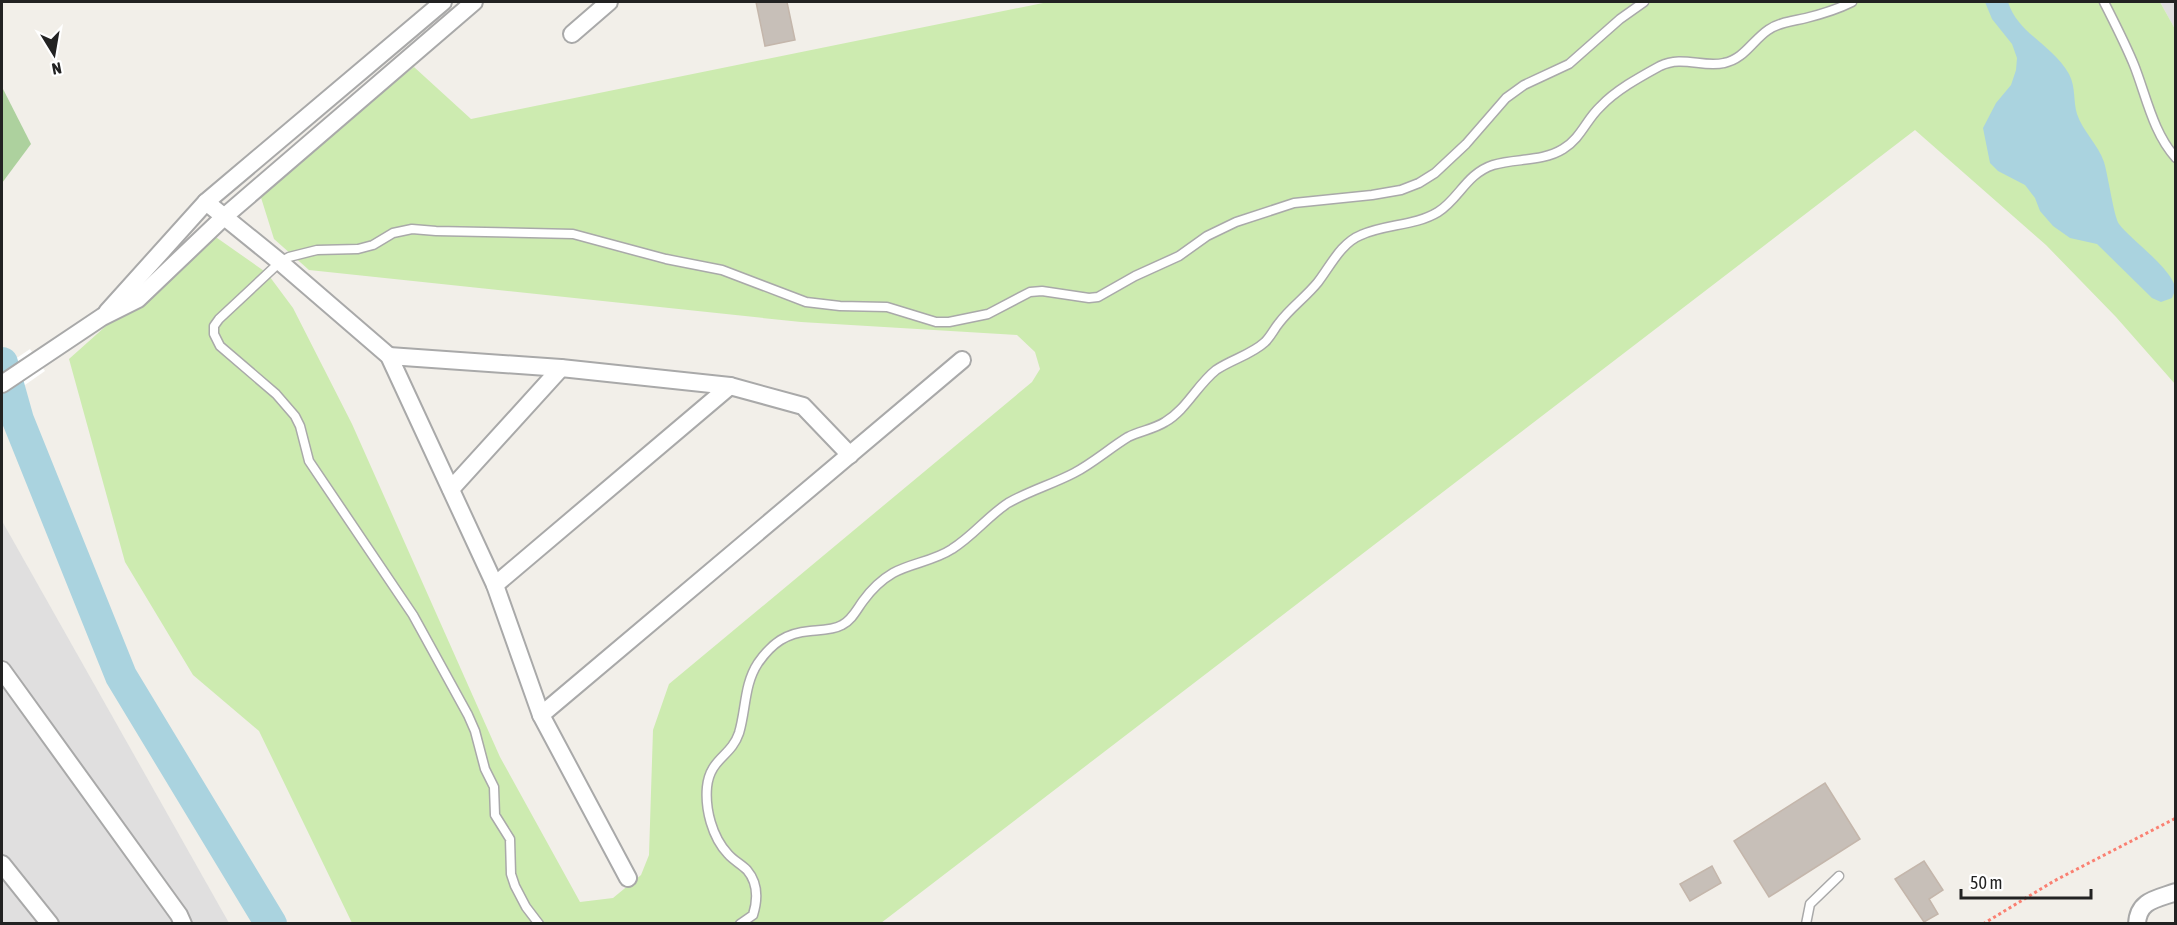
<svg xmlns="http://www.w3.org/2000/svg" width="2177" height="925" font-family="'Asap Condensed',sans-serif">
	<rect width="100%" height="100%" fill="#f2efe9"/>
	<!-- residential -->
	<g fill="#e0dfdf">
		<polygon points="2160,2 2175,2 2175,29"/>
		<polygon points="2,521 229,923 2,923"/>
	</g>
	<!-- grass -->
	<polygon fill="#cdebb0" points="1048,2 2160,2 2175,29 2175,384 2116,317 2046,245 1915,130 881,923 352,923 259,731 193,675 125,562 69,359 210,233 267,273 293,308 352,424 500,757 580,902 613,898 641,875 649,855 653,730 669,684 1032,382 1040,369 1035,352 1017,335 801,322 309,270 274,239 258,188 414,67 471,119"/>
	<!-- forest -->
	<polygon fill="#add19e" points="2,87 31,144 2,183"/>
	<!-- water -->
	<path fill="#aad3df" d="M 1985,2 L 2008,2 C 2018,34 2052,44 2069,74 C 2076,87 2073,101 2077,114 C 2083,132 2098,144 2104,162 C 2108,175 2114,217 2119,224 C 2131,240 2175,271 2175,289 C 2175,292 2173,295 2172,298 L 2161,302 L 2152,298 L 2097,244 L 2070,238 L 2053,226 L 2040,211 L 2035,198 L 2025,185 L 1998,171 L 1990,163 L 1983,128 L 1996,103 L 2011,85 L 2016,70 L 2017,58 L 2012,44 L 1992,19 Z"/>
	<!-- pier -->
	<polygon fill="#fff" points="30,349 45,371 2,401 2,368"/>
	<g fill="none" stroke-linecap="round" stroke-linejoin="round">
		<!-- river -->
		<polyline stroke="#aad3df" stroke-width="32" points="2,363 18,420 121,676 271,924"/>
	</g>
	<!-- building -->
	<g fill="#c7bfb8" stroke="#c4b6ab" stroke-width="1.5">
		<polygon points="756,2 787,2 795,40 765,46"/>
		<polygon points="1825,783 1860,839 1769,897 1734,841"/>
		<polygon points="1924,861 1943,890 1929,899 1938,914 1924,922 1895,879"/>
		<polygon points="1712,866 1721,883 1690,901 1680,884"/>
	</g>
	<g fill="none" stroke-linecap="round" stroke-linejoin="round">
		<defs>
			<g id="lane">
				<path d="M 2104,2 C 2114,22 2125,43 2134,65 C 2146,95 2153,133 2176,158"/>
				<polyline points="539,924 526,907 515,886 511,874 510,839 495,815 494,787 485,769 475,731 468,715 413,615 309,461 300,426 295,416 276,394 220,346 214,334 214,326 219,319 280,262 289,257 317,250 358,249 373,245 393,233 412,229 436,231 573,234 666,259 722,270 806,302 840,306 887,307 936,322 949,322 988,314 1030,292 1042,291 1089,298 1098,297 1135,276 1179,256 1207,236 1236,222 1294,203 1372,195 1401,190 1419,183 1435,173 1466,144 1506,98 1524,85 1569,64 1620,19 1644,2"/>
				<path d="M 740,924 L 753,915 C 758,899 758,883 747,870 C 741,864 733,860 728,854 C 712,837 705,809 707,787 C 710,758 731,757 739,733 C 746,710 744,684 758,663 C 772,643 786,633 810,631 C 821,630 833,630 842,625 C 852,620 857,609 863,601 C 871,590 881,580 893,573 C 911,563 934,561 952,549 C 973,536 988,516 1008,503 C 1029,491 1053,484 1074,473 C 1093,463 1110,448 1128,437 C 1140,431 1154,429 1165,422 C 1186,410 1197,385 1216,370 C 1232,359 1251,355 1265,342 C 1271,336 1274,329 1279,323 C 1290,308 1306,297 1318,282 C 1331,265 1341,243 1361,235 C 1385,224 1415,226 1438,212 C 1459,199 1466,174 1493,165 C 1516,158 1542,162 1563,149 C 1581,138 1586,120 1600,107 C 1616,90 1640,77 1660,66 C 1682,55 1703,68 1724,63 C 1744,59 1752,41 1768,30 C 1779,22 1794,21 1806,18 C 1822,14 1838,9 1852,2"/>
				<polyline points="1806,924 1810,904 1839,876"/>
			</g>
			<g id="street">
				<polyline points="572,34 609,2"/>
				<polyline points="206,202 280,262 389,356 495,585 541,715 628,878"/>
				<polyline points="107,312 206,202 443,2"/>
				<polyline points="389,356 561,368 730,386 803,406 850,455"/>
				<polyline points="2,384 102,317 138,299 225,216 474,2"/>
				<polyline points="451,489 561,368"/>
				<polyline points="495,585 730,386"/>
				<polyline points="2,670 179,915 183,924"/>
				<polyline points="541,715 962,360"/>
				<polyline points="2,864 50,924"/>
				<path d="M 2137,924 C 2138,900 2157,899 2176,892"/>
			</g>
		</defs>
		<!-- lane casing -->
		<use href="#lane" stroke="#a9a9a9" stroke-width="11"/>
		<!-- street casing -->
		<use href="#street" stroke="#a9a9a9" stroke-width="20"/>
		<!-- path -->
		<polyline stroke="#fa8072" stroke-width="3" stroke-dasharray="3 3" stroke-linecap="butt" points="1983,924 2054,881 2176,818"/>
		<!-- lane -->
		<use href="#lane" stroke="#fff" stroke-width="8"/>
		<!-- street -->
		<use href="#street" stroke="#fff" stroke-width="16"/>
	</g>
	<!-- border -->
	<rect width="2177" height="925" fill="none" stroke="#222222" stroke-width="6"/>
	<!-- north arrow -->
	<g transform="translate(54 54) rotate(169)" stroke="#ffffff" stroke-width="4.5" paint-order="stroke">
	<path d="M0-4.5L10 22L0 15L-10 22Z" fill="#222222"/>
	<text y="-9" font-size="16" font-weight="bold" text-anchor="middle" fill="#222222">N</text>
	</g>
	<!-- scale -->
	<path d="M1961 889v9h130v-9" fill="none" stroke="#222222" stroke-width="3"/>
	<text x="1970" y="889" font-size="18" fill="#222222" stroke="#ffffff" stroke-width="4.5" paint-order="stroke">50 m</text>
</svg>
